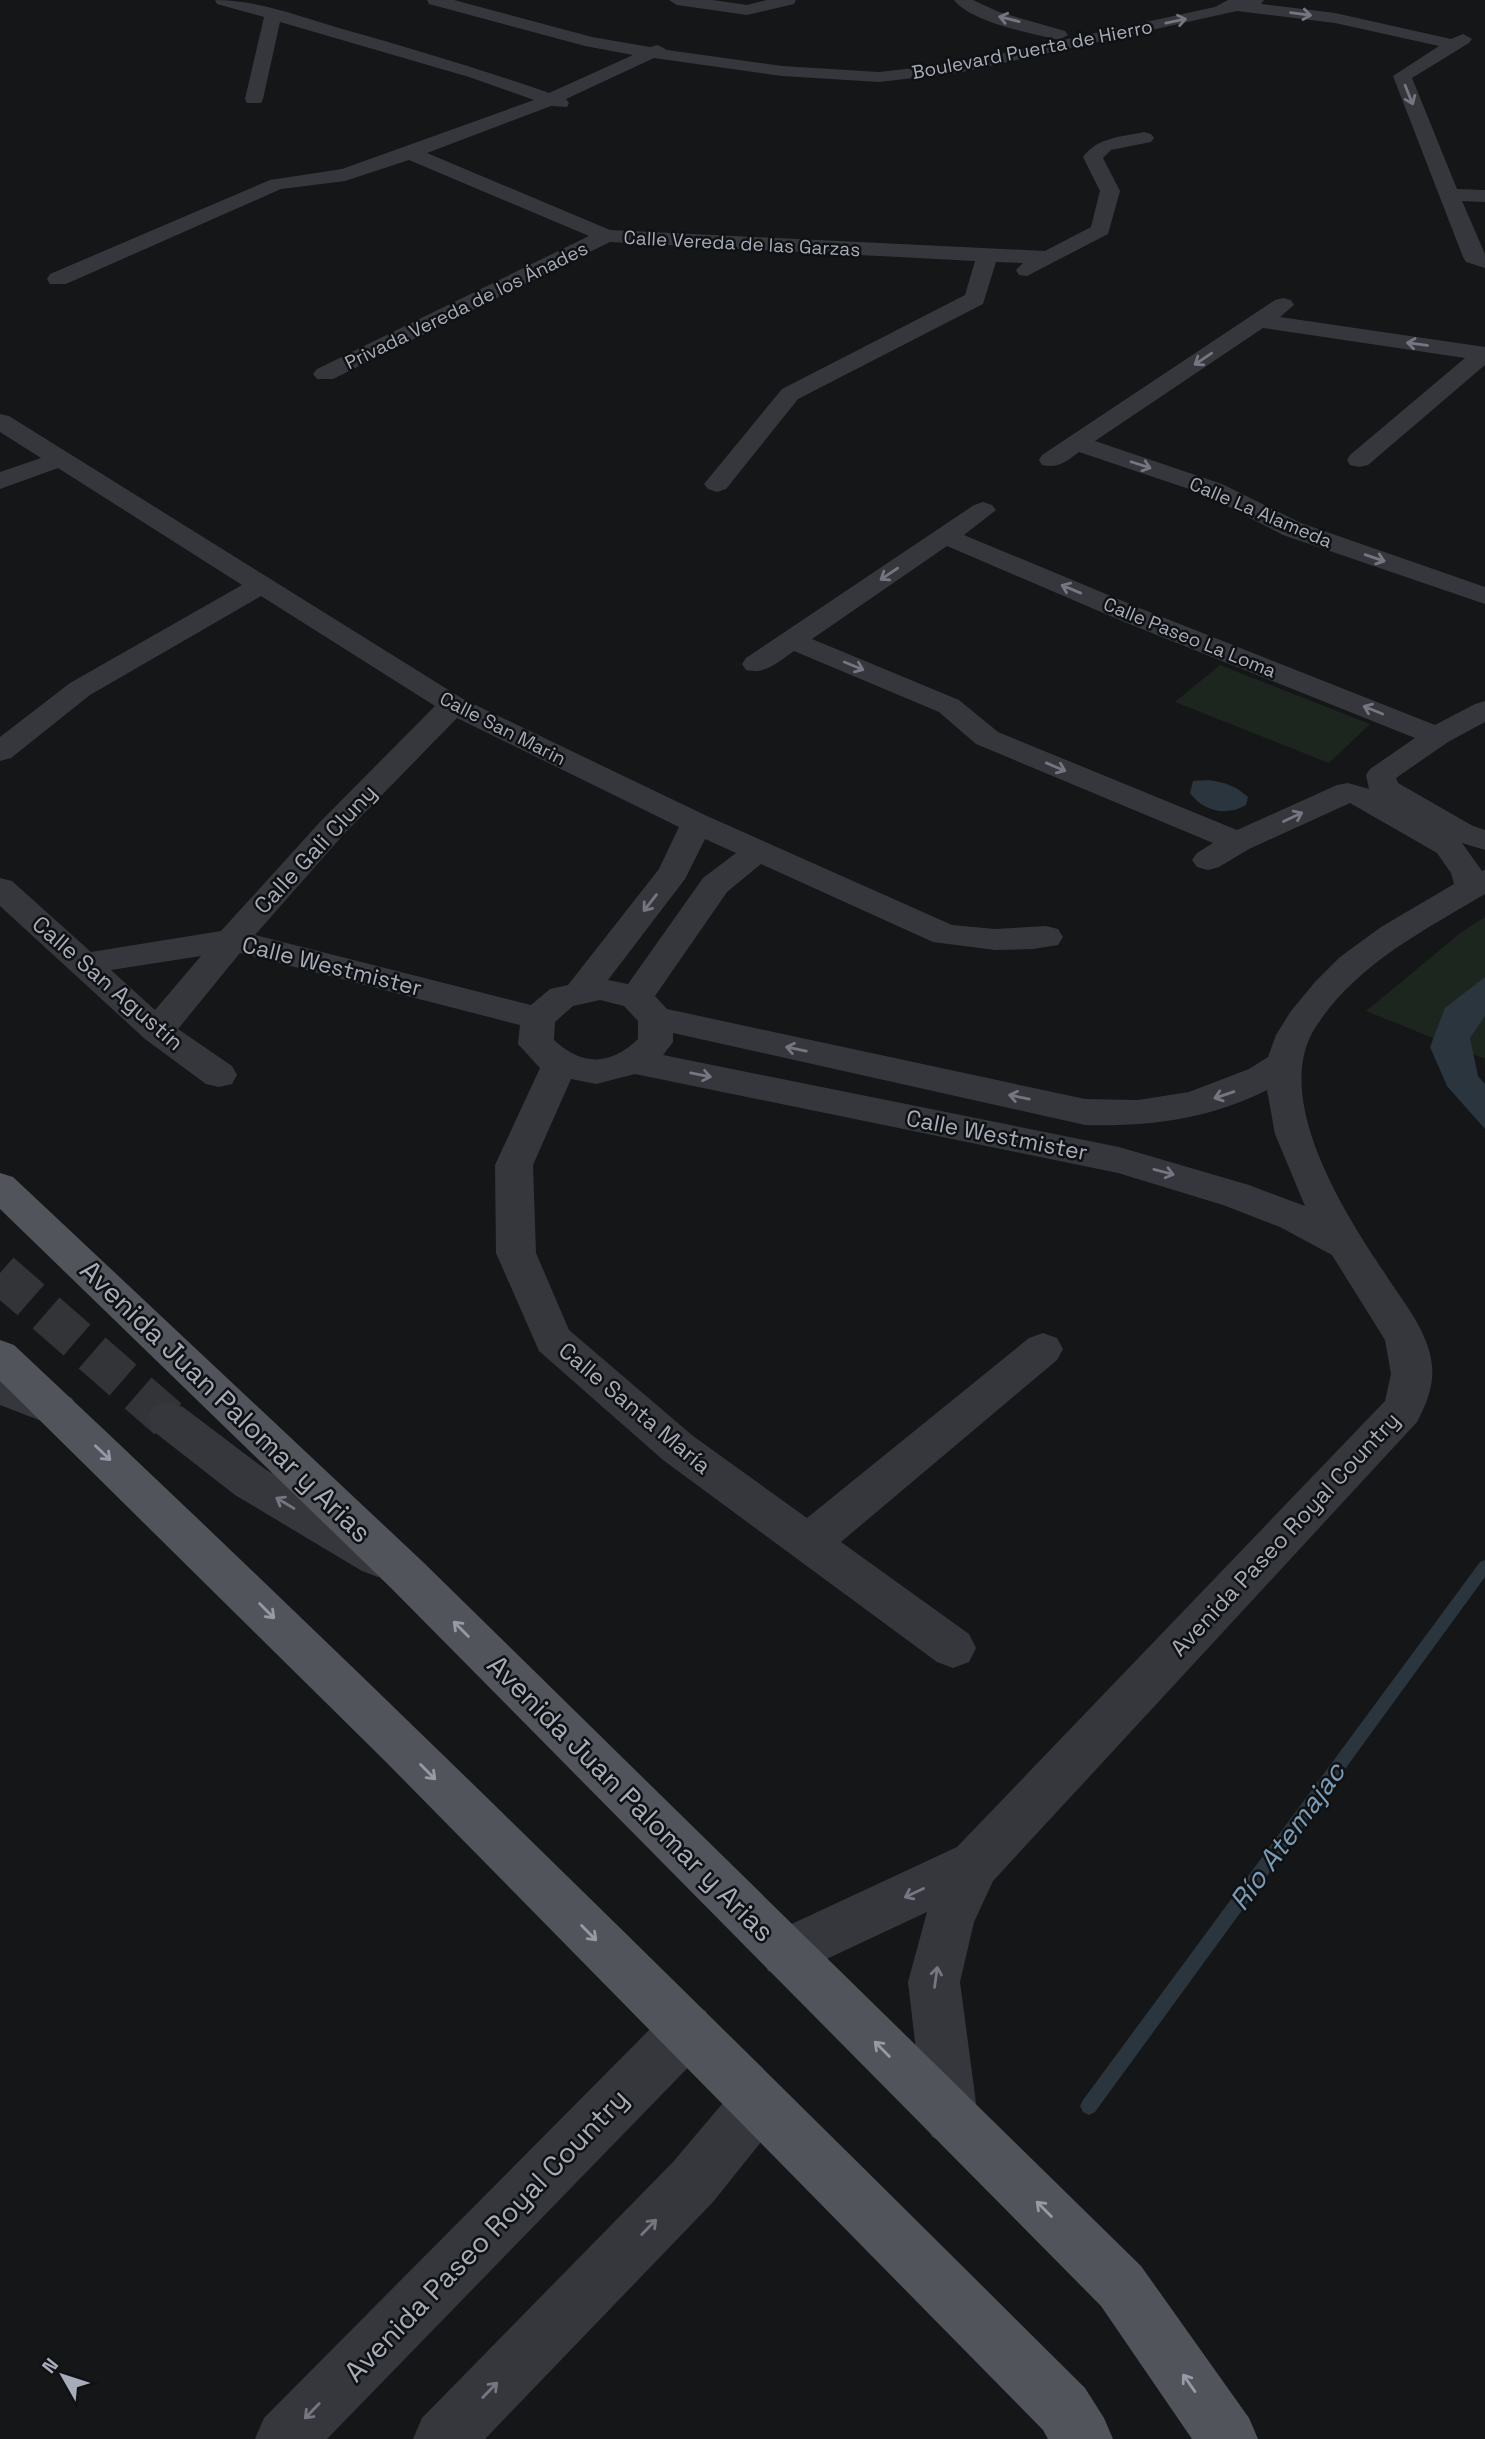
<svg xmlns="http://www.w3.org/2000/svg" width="1485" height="2439" font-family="'Space Grotesk',sans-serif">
	<rect width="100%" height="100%" fill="#151618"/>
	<!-- green -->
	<g fill="#1d261e">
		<polygon points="1220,665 1370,724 1329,763 1175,702"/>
		<polygon points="1485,917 1485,1059 1366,1011 1463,931"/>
	</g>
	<!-- water -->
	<g fill="#2a353d">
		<path d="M 1208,780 C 1224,782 1236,786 1248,797 L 1246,805 C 1226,817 1203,811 1190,793 L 1193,781 Z"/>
		<polygon points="1485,977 1485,1016 1470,1038 1478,1076 1485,1084 1485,1129 1447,1086 1430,1047 1445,1008"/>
	</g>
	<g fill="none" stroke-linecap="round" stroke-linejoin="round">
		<!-- stream -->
		<polygon fill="#2a353d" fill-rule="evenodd" points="1485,1560 1485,1577 1095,2112 1089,2115 1083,2112 1080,2106 1083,2100 1480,1562"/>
		<!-- minor-tunnel -->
		<polyline stroke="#323438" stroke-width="41" stroke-dasharray="41 20" stroke-linecap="butt" points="0,1273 168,1419"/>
		<!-- minor -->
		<g fill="#36373d" fill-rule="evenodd">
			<path d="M 215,0 C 258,0 298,16 339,28 C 410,48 480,69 549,93 L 633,55 L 585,46 L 429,4 L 427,0 L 454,0 L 592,37 L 650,47 L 658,45 L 667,50 L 782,66 L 879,72 L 958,63 L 1215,7 L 1228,0 L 1264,0 L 1261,4 L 1335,13 L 1451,39 L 1463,34 L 1472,39 L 1469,43 L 1412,78 L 1457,189 L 1485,190 L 1485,202 L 1462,201 L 1485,254 L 1485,268 L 1466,262 L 1463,257 L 1393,76 L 1439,46 L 1335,23 L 1237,11 L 958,73 L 879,82 L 782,76 L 654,58 L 566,99 L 569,103 L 567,107 L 551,106 L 427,153 L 610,230 L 1045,251 L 1091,227 L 1100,191 L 1083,157 C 1098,137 1121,137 1144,132 L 1151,134 L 1154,138 L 1151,142 L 1111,150 L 1103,158 L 1120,191 L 1108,234 L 1027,276 L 1019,275 L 1016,270 L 1023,263 L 996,262 L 983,304 L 798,399 L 726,489 L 717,492 L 708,489 L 704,484 L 782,389 L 965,295 L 975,261 L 610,242 L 333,379 L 317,379 L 313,374 L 317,369 L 589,236 L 409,160 L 345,181 L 281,189 L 66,284 L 50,284 L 47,279 L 50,274 L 270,180 L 342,169 L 534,100 L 469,77 L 280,22 L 263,99 L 261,103 L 247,103 L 245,99 L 264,17 L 217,4 Z"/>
			<polygon points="669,0 713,0 747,5 767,0 796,0 794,4 747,15 677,5"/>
			<path d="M 954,0 L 973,0 L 999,12 L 1065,31 L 1068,35 L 1059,40 C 1031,33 972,23 954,0 Z"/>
			<path d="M 1283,298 L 1291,300 L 1294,305 L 1280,317 L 1485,347 L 1485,365 L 1368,465 L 1359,467 L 1350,465 L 1347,460 L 1350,455 L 1465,358 L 1263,328 L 1095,441 L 1222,484 L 1301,523 L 1485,587 L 1485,604 L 1283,535 L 1204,494 L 1079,452 C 1067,461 1058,469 1042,465 L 1039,460 L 1042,455 L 1275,300 Z"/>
			<path d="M 0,414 L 9,416 L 463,699 L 707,816 L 952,925 L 995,929 L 1046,926 L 1058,929 L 1063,937 L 1058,945 L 1033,949 L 995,950 L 933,942 L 761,864 L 727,892 L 655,996 L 667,1009 L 1085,1099 L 1138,1100 L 1189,1092 L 1249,1069 L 1268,1057 L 1276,1035 L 1291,1011 L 1315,982 L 1340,957 L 1381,927 L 1454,884 L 1451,873 L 1437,853 L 1350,803 L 1249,849 L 1219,867 L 1208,870 L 1197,867 L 1192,860 L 1197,853 L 1213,843 L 976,744 L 939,712 L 794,651 C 778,662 765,675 746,670 L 742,664 L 746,658 L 974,505 L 983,502 L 992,505 L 996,510 L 964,535 L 1142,609 L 1435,725 L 1475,704 L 1485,701 L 1485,722 L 1448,742 L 1396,778 L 1398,783 L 1473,826 L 1485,830 L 1485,850 L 1462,843 L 1482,871 L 1485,870 L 1485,894 C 1423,931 1355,965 1315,1028 C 1271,1098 1345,1214 1384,1272 C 1402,1301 1429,1331 1432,1366 C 1434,1386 1426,1405 1417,1422 L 993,1881 L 974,1922 L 960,1982 L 978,2118 L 970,2137 L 951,2145 L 932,2137 L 924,2118 L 908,1982 L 927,1912 L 786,1978 L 768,1971 L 760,1953 L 768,1935 L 957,1847 L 1385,1401 L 1391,1374 L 1385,1340 L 1332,1255 L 1280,1227 L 1223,1205 L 1118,1173 L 635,1074 L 596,1084 L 571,1079 L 533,1165 L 536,1253 L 569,1330 L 693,1436 L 807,1518 L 1029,1338 L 1043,1333 L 1057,1338 L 1063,1349 L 1057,1360 L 841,1542 L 969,1634 L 976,1648 L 969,1662 L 953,1668 L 937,1662 L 663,1460 L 539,1351 L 496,1253 L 495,1165 L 540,1068 L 518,1044 L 520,1025 L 240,953 L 178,1029 L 232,1066 L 237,1075 L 232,1084 L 219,1087 L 206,1084 L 145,1039 L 0,906 L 0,878 L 12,881 L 91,952 L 221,931 L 320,822 L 435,706 L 261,596 L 90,695 L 11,758 L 0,761 L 0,737 L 70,683 L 242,585 L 58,468 L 0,489 L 0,472 L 41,458 L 0,432 ZM 947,546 L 1122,621 L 1415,738 L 1370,769 L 1366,775 L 1369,789 L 1348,783 L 1337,785 L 1237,830 L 998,732 L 959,700 L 812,639 ZM 457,718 L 679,827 L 659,869 L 568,985 L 550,989 L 531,1005 L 255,935 L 342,836 ZM 705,839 L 736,853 L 703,878 L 628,984 L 608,980 L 685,879 ZM 201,956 L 155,1010 L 111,970 ZM 600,1000 L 624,1006 L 638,1021 L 638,1039 C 610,1066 582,1066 554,1040 L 555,1022 L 573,1006 ZM 673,1033 L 1085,1125 C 1148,1127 1210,1119 1267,1090 L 1275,1134 L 1305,1206 L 1249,1185 L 1119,1147 L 663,1055 L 673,1042 Z"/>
			<polygon points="0,1371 72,1398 78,1410 72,1422 57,1427 0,1405"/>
			<polygon points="168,1402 183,1407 265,1469 394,1545 400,1558 394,1571 378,1577 362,1571 235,1495 153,1431 147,1419 153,1407"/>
			<polygon points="687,2004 706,2011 713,2030 706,2049 327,2439 255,2439 264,2418 668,2011"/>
			<polygon points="758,2076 777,2084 785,2103 777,2122 713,2202 485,2439 413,2439 422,2418 673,2162 739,2084"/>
		</g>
		<!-- major -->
		<g fill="#52545c" fill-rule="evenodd">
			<polygon points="0,1173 13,1177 423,1562 1141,2266 1249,2418 1258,2439 1192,2439 1101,2306 391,1588 0,1209"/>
			<path d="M 0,1340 L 14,1345 C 378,1686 732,2037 1085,2388 L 1104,2418 L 1113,2439 L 1048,2439 L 1043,2430 L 386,1762 L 0,1381 Z"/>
		</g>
	</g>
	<!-- one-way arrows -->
	<defs><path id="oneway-shaft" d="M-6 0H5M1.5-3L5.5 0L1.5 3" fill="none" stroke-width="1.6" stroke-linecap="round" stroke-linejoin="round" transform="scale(1.75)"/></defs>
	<g stroke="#747781">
		<use href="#oneway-shaft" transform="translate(1301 14) rotate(7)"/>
		<use href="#oneway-shaft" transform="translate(1009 19) rotate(-166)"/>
		<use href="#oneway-shaft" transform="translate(1176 21) rotate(-12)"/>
		<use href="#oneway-shaft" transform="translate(1409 95) rotate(68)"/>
		<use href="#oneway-shaft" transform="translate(1417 344) rotate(-172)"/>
		<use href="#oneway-shaft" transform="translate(1203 359) rotate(146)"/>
		<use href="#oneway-shaft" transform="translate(1141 465) rotate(18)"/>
		<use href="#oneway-shaft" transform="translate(1375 558) rotate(19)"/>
		<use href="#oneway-shaft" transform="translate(889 574) rotate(146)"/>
		<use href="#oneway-shaft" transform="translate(1071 589) rotate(-157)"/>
		<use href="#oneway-shaft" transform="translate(854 666) rotate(22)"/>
		<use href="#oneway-shaft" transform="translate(1373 710) rotate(-158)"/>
		<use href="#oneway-shaft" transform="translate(1056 767) rotate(23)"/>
		<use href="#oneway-shaft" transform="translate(1293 817) rotate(-25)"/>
		<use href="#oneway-shaft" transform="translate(650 903) rotate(128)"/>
		<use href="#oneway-shaft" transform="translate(796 1049) rotate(-168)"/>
		<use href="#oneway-shaft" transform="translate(701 1075) rotate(11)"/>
		<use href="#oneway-shaft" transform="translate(1224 1095) rotate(161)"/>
		<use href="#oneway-shaft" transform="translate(1019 1097) rotate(-168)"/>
		<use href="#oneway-shaft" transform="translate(1164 1172) rotate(15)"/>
		<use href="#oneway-shaft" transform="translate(285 1503) rotate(-149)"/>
		<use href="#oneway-shaft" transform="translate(914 1893) rotate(155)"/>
		<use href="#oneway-shaft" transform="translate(936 1977) rotate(-82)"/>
		<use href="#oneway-shaft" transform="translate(649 2227) rotate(-46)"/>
		<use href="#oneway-shaft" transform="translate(490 2390) rotate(-46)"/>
		<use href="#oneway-shaft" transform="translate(312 2411) rotate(134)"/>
	</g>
	<g stroke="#959aa6">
		<use href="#oneway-shaft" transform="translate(103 1453) rotate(44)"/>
		<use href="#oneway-shaft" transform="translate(267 1611) rotate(45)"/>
		<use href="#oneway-shaft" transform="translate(461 1629) rotate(-135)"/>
		<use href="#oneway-shaft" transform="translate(428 1772) rotate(45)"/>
		<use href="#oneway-shaft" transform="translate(589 1933) rotate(45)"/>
		<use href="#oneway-shaft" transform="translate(882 2049) rotate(-135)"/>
		<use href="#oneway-shaft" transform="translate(1044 2209) rotate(-135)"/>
		<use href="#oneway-shaft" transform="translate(1189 2383) rotate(-125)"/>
	</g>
	<g text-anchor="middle" stroke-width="5" stroke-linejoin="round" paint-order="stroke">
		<!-- far-street labels -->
		<g font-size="19" fill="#a6acb9" stroke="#101113">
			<text transform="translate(1032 49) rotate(-11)" y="7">Boulevard Puerta de Hierro</text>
			<text transform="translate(742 243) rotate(3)" y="7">Calle Vereda de las Garzas</text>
			<text transform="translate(466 305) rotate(-26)" y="7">Privada Vereda de los Ánades</text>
			<text transform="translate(1261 512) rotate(23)" y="7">Calle La Alameda</text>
			<text transform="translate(1190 637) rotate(22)" y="7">Calle Paseo La Loma</text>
			<text transform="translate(503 728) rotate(27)" y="7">Calle San Marin</text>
		</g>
		<!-- street labels -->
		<g font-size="23" fill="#a6acb9" stroke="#101113">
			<text transform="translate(315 849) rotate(-47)" y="8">Calle Gali Cluny</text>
			<text transform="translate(332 966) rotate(14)" y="8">Calle Westmister</text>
			<text transform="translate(108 983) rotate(41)" y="8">Calle San Agustín</text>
			<text transform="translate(997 1135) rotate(11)" y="8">Calle Westmister</text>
			<text transform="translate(635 1408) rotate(40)" y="8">Calle Santa María</text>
			<text transform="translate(1285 1534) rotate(-47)" y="8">Avenida Paseo Royal Country</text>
		</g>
		<!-- near-street labels -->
		<g font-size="28" fill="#a6acb9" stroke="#101113">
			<text transform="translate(226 1401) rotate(44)" y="10">Avenida Juan Palomar y Arias</text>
			<text transform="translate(631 1798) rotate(45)" y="10">Avenida Juan Palomar y Arias</text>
			<text transform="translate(486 2235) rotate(-46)" y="10">Avenida Paseo Royal Country</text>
		</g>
		<!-- near-water labels -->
		<g font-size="28" font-style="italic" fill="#7a9cb7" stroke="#101113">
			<text transform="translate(1287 1836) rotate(-54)" y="10">Río Atemajac</text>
		</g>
	</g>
	<!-- north arrow -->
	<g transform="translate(63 2376) rotate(309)" stroke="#101113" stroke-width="5" paint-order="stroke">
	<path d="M0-5L12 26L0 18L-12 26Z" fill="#a6acb9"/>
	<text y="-10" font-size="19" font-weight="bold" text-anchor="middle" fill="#a6acb9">N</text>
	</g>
</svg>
